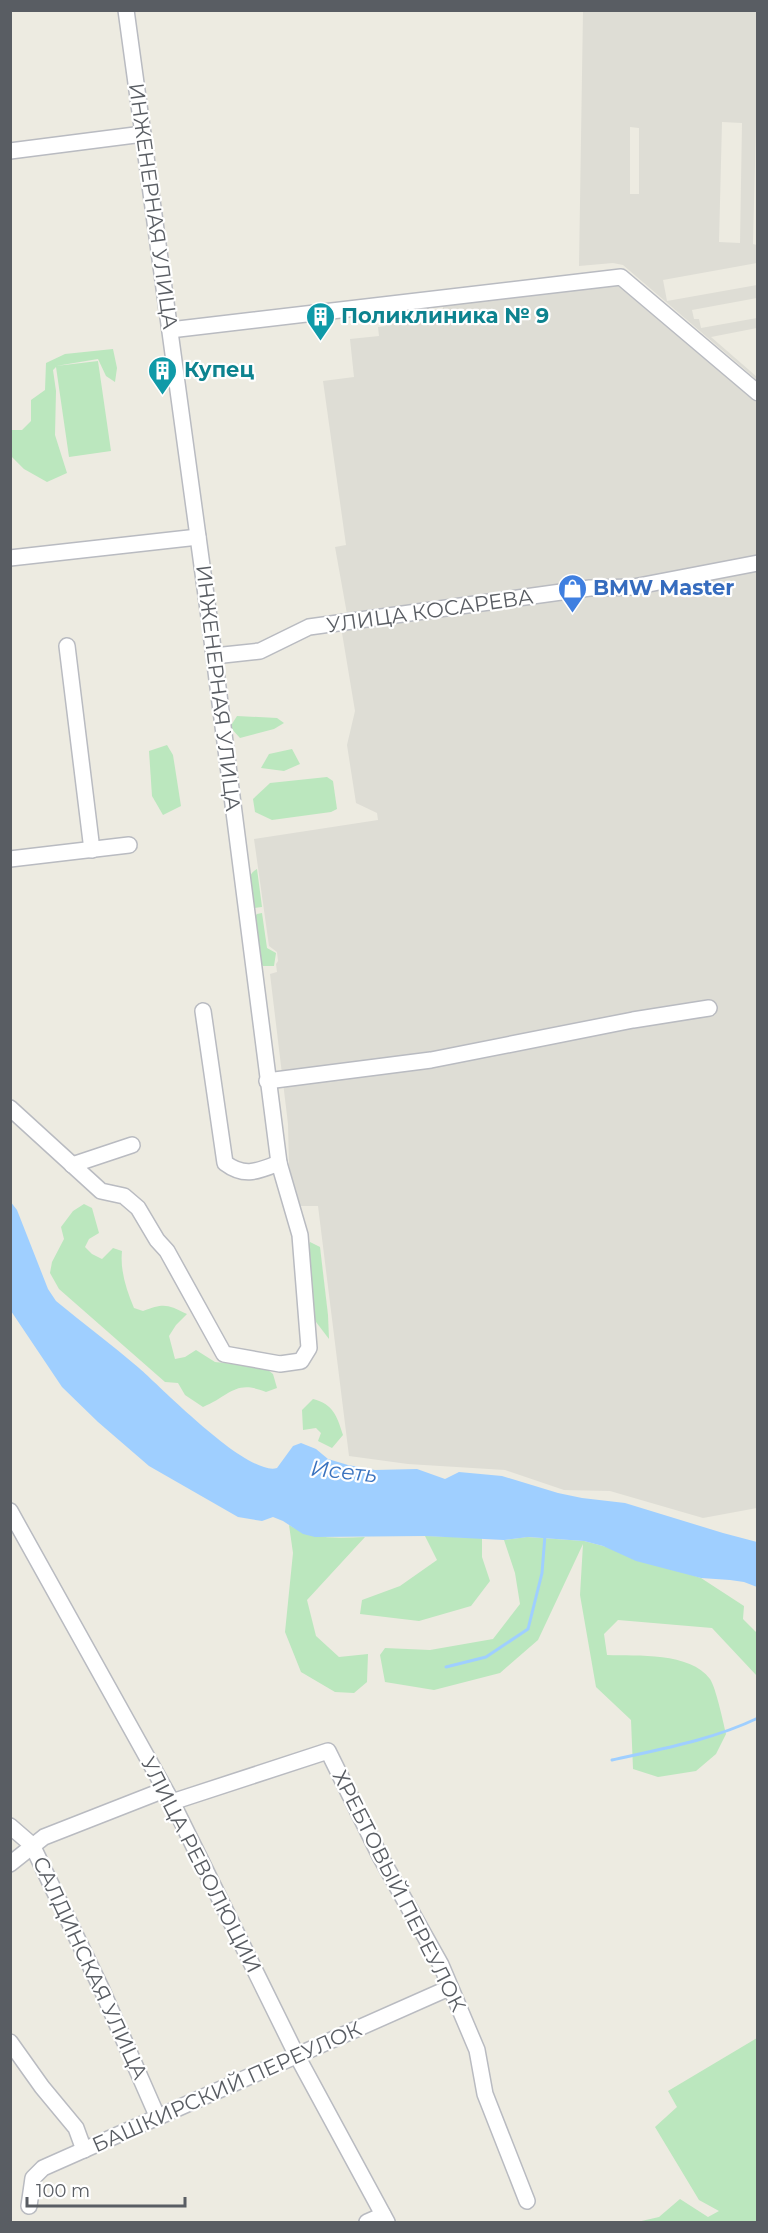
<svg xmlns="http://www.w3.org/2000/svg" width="768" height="2233" font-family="Montserrat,sans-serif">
	<rect width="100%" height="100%" fill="#edebe1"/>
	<!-- industrial -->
	<g fill="#deddd5" fill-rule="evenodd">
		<path d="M 583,11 L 757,11 L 758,122 L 756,123 L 753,244 L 757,245 L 757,263 L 663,280 L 667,301 L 757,285 L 757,298 L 692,310 L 694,319 L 699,319 L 701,328 L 757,318 L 757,328 L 711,337 L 757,377 L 757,380 L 623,265 L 613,263 L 579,266 ZM 722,122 L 742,123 L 740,243 L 719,242 ZM 630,127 L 639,128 L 639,194 L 630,194 Z"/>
		<polygon points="617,285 757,403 757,1508 703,1518 610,1491 564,1490 505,1470 408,1464 349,1456 318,1206 298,1206 289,1165 288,1124 270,974 277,972 276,964 278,961 277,952 269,946 254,839 378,820 377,813 356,803 347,745 355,711 339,615 347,614 335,547 346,545 323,381 354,377 350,339 379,336 378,327 386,326 386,324 443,317 443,306"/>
	</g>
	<!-- green -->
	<g fill="#bbe7be">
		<polygon points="113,349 117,368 115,382 106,376 98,359 56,366 98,361 111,451 69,457 56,367 53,370 56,391 55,435 67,473 47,482 24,469 11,456 11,430 22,430 31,421 31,400 45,390 46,363 65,354"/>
		<polygon points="237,716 277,718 284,723 274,729 240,738 230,727"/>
		<polygon points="167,745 173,755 181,806 163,815 152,796 149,751"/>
		<polygon points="292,749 300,764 284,771 261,768 269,754"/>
		<polygon points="327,777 333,781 337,809 331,812 272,820 255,812 253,799 270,783"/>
		<path d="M 257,869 L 262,907 L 254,908 L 252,906 C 250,892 243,877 257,869 Z"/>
		<polygon points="262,913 267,948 276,953 274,966 263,966 259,962 253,918 257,914"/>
		<path d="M 84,1204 L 92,1208 L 99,1233 L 89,1239 L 85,1247 L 92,1254 L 102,1259 L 113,1248 L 122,1251 C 120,1270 126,1289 134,1308 L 143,1311 C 164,1303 167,1304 187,1314 L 176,1325 L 169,1336 L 175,1359 L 185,1357 L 196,1350 L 215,1362 L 264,1367 L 273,1374 L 277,1388 L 266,1392 C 235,1379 230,1396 203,1407 L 185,1395 L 178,1383 L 165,1382 L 59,1289 L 50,1273 L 52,1262 L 64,1239 L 61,1227 L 73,1211 Z"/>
		<polygon points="310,1242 320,1247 328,1315 329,1339 313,1318 306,1254"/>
		<path d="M 313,1399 C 333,1404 337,1416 343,1435 L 332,1448 L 318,1441 L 321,1433 L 316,1428 L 303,1430 L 302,1410 Z"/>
		<path d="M 289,1525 C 313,1540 337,1538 365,1537 L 307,1600 L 316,1636 L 339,1657 L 368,1654 L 367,1682 L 354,1693 L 335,1692 L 301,1672 L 285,1632 L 293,1553 Z"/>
		<polygon points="425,1536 482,1538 482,1557 490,1581 471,1606 419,1621 360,1614 362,1600 400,1586 437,1560"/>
		<path d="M 527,1537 L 584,1541 L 603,1546 L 701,1578 L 744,1606 L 743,1619 L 757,1633 L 757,1676 L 712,1628 L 618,1620 L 604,1634 L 607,1655 C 637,1656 690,1652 710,1679 C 716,1688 723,1721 726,1734 L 716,1754 L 696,1771 L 658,1777 L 633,1769 L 631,1720 L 596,1687 L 580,1595 L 583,1544 L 538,1640 L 500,1673 L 434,1690 L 385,1682 L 380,1655 L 385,1648 L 430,1650 L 493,1639 L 520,1604 L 515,1573 L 504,1540 Z"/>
		<polygon points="757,2038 757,2222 637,2222 659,2217 680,2199 708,2217 719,2211 699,2200 655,2127 677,2107 668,2091"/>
	</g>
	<!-- water -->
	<path fill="#9fcfff" d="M 10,1201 L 17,1210 L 48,1289 L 56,1301 C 84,1324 112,1345 139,1368 C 162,1388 248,1477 277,1468 L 293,1446 L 301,1443 L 316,1449 L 328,1459 L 348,1465 L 375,1470 L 417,1469 L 445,1479 L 459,1472 L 502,1476 L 558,1493 L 582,1498 L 625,1503 L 723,1533 L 757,1542 L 757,1587 L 744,1582 L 730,1580 L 701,1578 L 636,1561 L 603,1546 L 584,1541 L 528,1537 L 504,1540 L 425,1536 L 315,1537 L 303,1534 L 283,1521 L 273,1517 L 262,1521 L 238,1517 L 149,1466 L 98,1422 L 62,1387 L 11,1311 Z"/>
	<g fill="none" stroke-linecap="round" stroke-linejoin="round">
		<!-- stream -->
		<g stroke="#9fcfff" stroke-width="3">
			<polyline points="446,1667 486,1657 528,1629 542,1573 545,1535"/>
			<path d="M 612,1760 C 661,1749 712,1740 758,1718"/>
		</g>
		<defs>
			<g id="minor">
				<polyline points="10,151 143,134"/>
				<polyline points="170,330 621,277 758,393"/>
				<polyline points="10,558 198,537"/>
				<polyline points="67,646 92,850"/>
				<polyline points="214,656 260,651 309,627 590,588 633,587 758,563"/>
				<polyline points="10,859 129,845"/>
				<path d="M 203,1011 L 225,1163 C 245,1178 258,1171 279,1163"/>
				<polyline points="267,1081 431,1060 633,1020 709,1008"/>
				<polyline points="10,1108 101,1191 124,1196 138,1208 157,1240 167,1251 224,1354 280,1364 301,1361 309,1348 300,1235 279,1163 209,617 126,10"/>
				<polyline points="72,1165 132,1145"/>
				<polyline points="10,1511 172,1802 296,2054 387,2222"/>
				<polyline points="172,1802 328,1751 380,1856 441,1965 477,2050 485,2094 527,2201"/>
				<polyline points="10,1826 32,1845 102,1990 158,2118"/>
				<polyline points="10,1864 44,1837 164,1790"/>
				<polyline points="10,2042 42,2087 76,2128 84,2150"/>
				<polyline points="29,2206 33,2178 43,2168 449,1988"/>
				<polyline points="367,2222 383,2215"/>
			</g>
		</defs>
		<!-- minor casing -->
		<use href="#minor" stroke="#b9bbc1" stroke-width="18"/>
		<!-- minor -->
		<use href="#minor" stroke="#fff" stroke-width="15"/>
	</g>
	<!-- icons -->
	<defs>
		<symbol id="building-pin" viewBox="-11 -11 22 30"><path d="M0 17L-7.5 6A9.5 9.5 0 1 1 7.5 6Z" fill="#0f9aa8" stroke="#fff"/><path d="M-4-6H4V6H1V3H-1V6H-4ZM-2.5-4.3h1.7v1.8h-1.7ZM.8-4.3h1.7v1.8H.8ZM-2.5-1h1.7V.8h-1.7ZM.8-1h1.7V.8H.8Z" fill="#fff"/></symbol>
		<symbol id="shop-pin" viewBox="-11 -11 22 30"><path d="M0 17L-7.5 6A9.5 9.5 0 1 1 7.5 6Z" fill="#3f7fe0" stroke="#fff"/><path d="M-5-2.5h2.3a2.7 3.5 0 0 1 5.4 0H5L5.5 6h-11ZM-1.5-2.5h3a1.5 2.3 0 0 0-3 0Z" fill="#fff"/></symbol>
	</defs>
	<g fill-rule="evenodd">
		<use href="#building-pin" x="304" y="300" width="33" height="45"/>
		<use href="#building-pin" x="146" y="354" width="33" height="45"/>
		<use href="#shop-pin" x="556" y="572" width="33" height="45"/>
	</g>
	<g text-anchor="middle" stroke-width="4.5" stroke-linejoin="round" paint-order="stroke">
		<!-- street labels -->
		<g font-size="21" fill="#595d63" stroke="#fff">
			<text transform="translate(153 206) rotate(82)" y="7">ИНЖЕНЕРНАЯ УЛИЦА</text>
			<text transform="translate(430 611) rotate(-8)" y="7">УЛИЦА КОСАРЕВА</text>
			<text transform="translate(218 688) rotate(83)" y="7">ИНЖЕНЕРНАЯ УЛИЦА</text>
			<text transform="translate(201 1865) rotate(63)" y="7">УЛИЦА РЕВОЛЮЦИИ</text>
			<text transform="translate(399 1891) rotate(63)" y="7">ХРЕБТОВЫЙ ПЕРЕУЛОК</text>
			<text transform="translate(90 1968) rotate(65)" y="7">САЛДИНСКАЯ УЛИЦА</text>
			<text transform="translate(227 2087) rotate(-24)" y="7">БАШКИРСКИЙ ПЕРЕУЛОК</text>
		</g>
		<!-- culture labels -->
		<g font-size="21" font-weight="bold" fill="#0d838f" stroke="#fff" text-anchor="start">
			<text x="341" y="323">Поликлиника № 9</text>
			<text x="184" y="377">Купец</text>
		</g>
		<!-- shop labels -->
		<g font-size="21" font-weight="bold" fill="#366cbe" stroke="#fff" text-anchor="start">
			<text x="593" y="595">BMW Master</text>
		</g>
		<!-- water labels -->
		<g font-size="22" font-style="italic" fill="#3a73bf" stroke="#fff">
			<text transform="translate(344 1471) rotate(6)" y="8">Исеть</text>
		</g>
	</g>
	<!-- border -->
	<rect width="768" height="2233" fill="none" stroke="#595d63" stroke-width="24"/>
	<!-- scale -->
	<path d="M27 2197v9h158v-9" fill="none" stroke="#595d63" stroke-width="3"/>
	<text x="36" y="2197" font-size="18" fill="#595d63" stroke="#ffffff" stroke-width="4.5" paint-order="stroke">100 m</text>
</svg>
